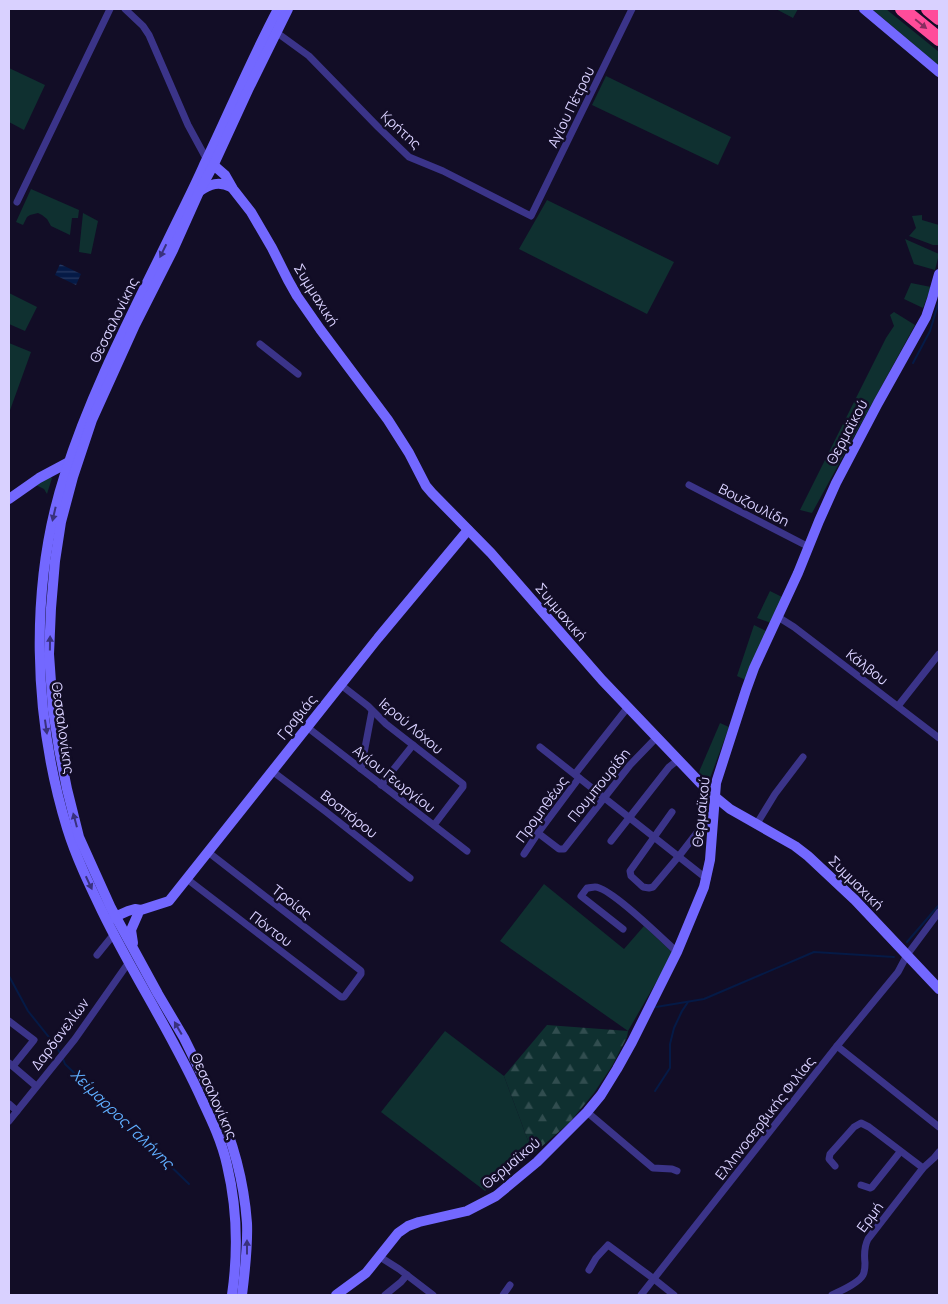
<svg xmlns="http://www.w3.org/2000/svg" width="948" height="1304" font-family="Manrope,sans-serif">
	<defs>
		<pattern id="forest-firs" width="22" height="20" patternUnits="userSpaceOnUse" patternTransform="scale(1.25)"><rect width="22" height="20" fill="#0f3030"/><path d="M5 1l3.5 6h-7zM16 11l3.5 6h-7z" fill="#314d4f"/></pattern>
		<pattern id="water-rules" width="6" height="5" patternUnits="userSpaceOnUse" patternTransform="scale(1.25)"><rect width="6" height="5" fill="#051a46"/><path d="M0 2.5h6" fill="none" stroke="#293a62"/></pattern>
	</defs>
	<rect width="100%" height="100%" fill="#120d26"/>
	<!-- green -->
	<g fill="#0f3030">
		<polygon points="776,9 798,9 793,18"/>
		<polygon points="872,9 886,9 939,52 939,66"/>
		<polygon points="9,68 45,85 24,130 9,122"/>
		<polygon points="606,76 731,137 718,165 592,105"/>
		<polygon points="31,189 79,210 78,218 72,218 70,235 51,226 47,219 42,215 38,213 30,215 27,217 23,225 16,222"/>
		<polygon points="547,200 674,262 647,314 519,249"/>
		<polygon points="83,213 98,221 91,254 79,252"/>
		<polygon points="922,215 922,220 939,225 939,245 933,245 909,236 916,228 912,216"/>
		<polygon points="905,239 939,254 935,270 914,264"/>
		<polygon points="911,283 931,287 923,308 904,299"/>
		<polygon points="9,293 37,307 25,331 9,324"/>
		<polygon points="894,312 915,325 812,513 800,510 886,338 894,326 890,315"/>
		<polygon points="9,343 31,352 9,413"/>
		<polygon points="49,476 52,478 47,494 44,489 36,485"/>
		<polygon points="770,591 784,598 774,624 757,618"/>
		<polygon points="754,625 768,632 748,681 737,676"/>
		<polygon points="720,723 729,727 709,781 699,772"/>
		<polygon points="544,884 624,949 644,926 673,953 628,1031 500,941"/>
		<polygon points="445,1031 504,1076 533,1154 485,1191 381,1112"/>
	</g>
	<!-- forest -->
	<polygon fill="url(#forest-firs)" points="547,1025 628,1031 627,1037 612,1066 594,1093 569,1123 533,1154 504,1076"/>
	<!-- water -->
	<polygon fill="url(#water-rules)" points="60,264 81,274 76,285 55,275"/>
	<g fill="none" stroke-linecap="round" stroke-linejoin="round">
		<!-- stream -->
		<g stroke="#051a46" stroke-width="2">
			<polyline points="913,363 930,331 939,301"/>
			<polyline points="907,942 939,905"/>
			<polyline points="9,976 28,1011 56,1046 61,1055"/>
			<polyline points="656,1007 704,999 814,952 894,957"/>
			<polyline points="63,1059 65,1064 189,1184"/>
			<polyline points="655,1091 670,1068 670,1044 674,1028 682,1011 688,1002"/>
		</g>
		<!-- street -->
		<g stroke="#3b3489" stroke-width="7">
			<polyline points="125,9 143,26 149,35 188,125 207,160"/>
			<polyline points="276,32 309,56 378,127 409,157 443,171 531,216 632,9"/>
			<polyline points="17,202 110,9"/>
			<polyline points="260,344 298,374"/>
			<polyline points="689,485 809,547"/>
			<polyline points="778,617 794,627 939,738"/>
			<polyline points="341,685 368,706 386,724 463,784 463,787 434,825"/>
			<polyline points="898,706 939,654"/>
			<polyline points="307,727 467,851"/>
			<polyline points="540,747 707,879"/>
			<polyline points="361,769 372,711"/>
			<polyline points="272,771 325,811 410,878"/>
			<polyline points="575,774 628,707"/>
			<polyline points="381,785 413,745"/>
			<polyline points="672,812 630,871 631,876 643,887 649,888 653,887 679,856 713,812"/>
			<polyline points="756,825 775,794 803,757"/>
			<polyline points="538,833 559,849 564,849 630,765 657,737"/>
			<polyline points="611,841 669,767 678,760"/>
			<polyline points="524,854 538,833 579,778"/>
			<polyline points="187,879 341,997 344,997 361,974 361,971 360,970 208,852"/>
			<path d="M 623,929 L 581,896 L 587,888 C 590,888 592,887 595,887 C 610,887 664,940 677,952"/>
			<polyline points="97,955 114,934"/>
			<polyline points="9,1021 34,1040 13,1066"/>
			<polyline points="837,1046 939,1127"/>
			<polyline points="9,1063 36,1086"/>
			<polyline points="9,1104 17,1111"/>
			<polyline points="587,1112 653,1168 672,1169 677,1171"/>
			<polyline points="9,1121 75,1039 129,962"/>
			<polyline points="835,1166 829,1159 830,1154 854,1127 861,1123 869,1127 923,1168"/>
			<polyline points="861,1185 870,1188 872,1187 900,1152"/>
			<polyline points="380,1257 399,1269 433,1295"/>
			<polyline points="589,1270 596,1258 608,1245 654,1279 674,1295"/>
			<polyline points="385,1295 401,1282 407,1275"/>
			<polyline points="503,1295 510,1285"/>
			<polyline points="641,1295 837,1046 898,972 907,955 939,912"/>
			<path d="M 832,1295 C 840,1291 859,1283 863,1275 C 865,1271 865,1267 865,1263 C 864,1254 864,1247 868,1239 L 923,1168 L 934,1158 L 939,1152"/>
		</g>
		<!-- secondary -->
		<g stroke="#7368ff" stroke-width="10">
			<polyline points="864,9 939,72"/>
			<polyline points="210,162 225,175 233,189 251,212 272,248 288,280 297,296 320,329 388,420 409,453 426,486 432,493 491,553 602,680 708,791 730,809 795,846 808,856 855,900 939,989"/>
			<path d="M 200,191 C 210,184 219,181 231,187"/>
			<polyline points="9,499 39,478 69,462"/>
			<polyline points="110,919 128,911 135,909 141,910 169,901 378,638 468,530"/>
			<polyline points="133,943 131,930 138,914"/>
			<path d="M 232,1295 C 238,1253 237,1207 227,1165 C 222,1142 212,1121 202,1100 C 173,1035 133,975 102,911 C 89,884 76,857 67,828 C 33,717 29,585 65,474 C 91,392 131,316 168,240 C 180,215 193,190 204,165 C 229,113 251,60 278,9"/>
			<path d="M 242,1295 C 245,1271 248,1247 247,1223 C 244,1182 232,1138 215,1101 L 184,1038 L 158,994 L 111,908 L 79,837 L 67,789 L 59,749 L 53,710 L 49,654 L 51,608 L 55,561 L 61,522 L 73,477 L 92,420 L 135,325 L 173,250 L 199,192 L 214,164 L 249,88 L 288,9"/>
			<polyline points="336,1295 366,1273 398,1233 408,1226 419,1222 467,1211 496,1196 537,1162 587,1112 601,1095 617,1069 632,1042 677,952 704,887 710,860 716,783 746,690 754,668 798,573 819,521 836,483 878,403 926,317 932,299 939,274"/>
		</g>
		<!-- highway -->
		<g stroke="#ff4c9a" stroke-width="14">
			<polyline points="902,9 939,39"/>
			<polyline points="928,9 939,18"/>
		</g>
	</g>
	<!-- one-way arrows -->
	<defs><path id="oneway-solid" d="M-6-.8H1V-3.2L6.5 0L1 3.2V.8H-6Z" transform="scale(1.25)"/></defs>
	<use fill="#882c60" href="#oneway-solid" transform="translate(921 24) rotate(39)"/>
	<g fill="#39317d">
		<use href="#oneway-solid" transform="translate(163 251) rotate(116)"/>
		<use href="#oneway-solid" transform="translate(54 514) rotate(103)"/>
		<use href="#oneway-solid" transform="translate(50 643) rotate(-89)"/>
		<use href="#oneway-solid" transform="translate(46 727) rotate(82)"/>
		<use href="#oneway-solid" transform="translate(75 820) rotate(-105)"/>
		<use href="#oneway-solid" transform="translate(89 883) rotate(65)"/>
		<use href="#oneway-solid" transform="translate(178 1028) rotate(-120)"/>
		<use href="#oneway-solid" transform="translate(247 1247) rotate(-90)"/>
	</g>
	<g text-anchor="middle" stroke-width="5" stroke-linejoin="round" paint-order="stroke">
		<!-- street labels -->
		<g font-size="14" fill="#d9d1ff" stroke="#120d26">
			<text transform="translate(571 107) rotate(-64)" y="5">Αγίου Πέτρου</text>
			<text transform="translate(401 130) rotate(42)" y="5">Κρήτης</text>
			<text transform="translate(316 295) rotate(58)" y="5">Συμμαχική</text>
			<text transform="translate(114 320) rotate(-64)" y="5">Θεσσαλονίκης</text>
			<text transform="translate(847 432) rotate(-62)" y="5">Θερμαϊκού</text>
			<text transform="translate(754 505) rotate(27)" y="5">Βουζουλίδη</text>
			<text transform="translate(561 612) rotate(50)" y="5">Συμμαχική</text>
			<text transform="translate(867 667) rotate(38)" y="5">Κάλβου</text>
			<text transform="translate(297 717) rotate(-51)" y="5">Γραβιάς</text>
			<text transform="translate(411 726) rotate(40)" y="5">Ιερού Λόχου</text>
			<text transform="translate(63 728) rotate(82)" y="5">Θεσσαλονίκης</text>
			<text transform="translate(394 779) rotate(38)" y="5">Αγίου Γεωργίου</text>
			<text transform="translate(599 785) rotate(-51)" y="5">Πουμπουρίδη</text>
			<text transform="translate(542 809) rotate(-54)" y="5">Προμηθέως</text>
			<text transform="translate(701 812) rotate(-84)" y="5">Θερμαϊκού</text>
			<text transform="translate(349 814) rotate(38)" y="5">Βοσπόρου</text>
			<text transform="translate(856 883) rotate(45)" y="5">Συμμαχική</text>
			<text transform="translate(292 902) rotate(38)" y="5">Τροίας</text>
			<text transform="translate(271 929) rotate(37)" y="5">Πόντου</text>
			<text transform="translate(60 1034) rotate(-53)" y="5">Δαρδανελίων</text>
			<text transform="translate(214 1096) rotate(66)" y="5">Θεσσαλονίκης</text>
			<text transform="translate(765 1118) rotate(-52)" y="5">Ελληνοσερβικής Φιλίας</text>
			<text transform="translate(511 1163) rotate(-40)" y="5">Θερμαϊκού</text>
			<text transform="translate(870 1217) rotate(-53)" y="5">Ερμή</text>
		</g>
		<!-- water labels -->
		<g font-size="15" font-style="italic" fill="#5faeff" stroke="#120d26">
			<text transform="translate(122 1119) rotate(44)" y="5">Χείμαρρος Γαλήνης</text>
		</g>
	</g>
	<!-- border -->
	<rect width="948" height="1304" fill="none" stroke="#d9d1ff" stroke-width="20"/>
</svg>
